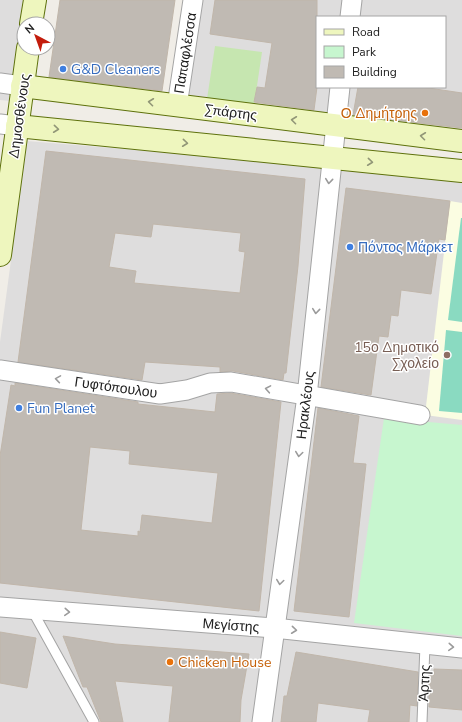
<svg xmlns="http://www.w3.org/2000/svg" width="462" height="722" font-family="'Nunito Sans',sans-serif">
	<rect width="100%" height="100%" fill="#f0ede7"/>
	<!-- residential -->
	<g fill="#dedddd" fill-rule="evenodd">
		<polygon points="0,0 24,0 10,101 0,100"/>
		<path d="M 186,0 L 462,0 L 462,152 L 168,115 ZM 317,17 L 445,17 L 445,87 L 317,87 Z"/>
		<polygon points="27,141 462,177 462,722 0,722 0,342"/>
	</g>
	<!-- education -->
	<polygon fill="#fbfde2" points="450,201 462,203 462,420 425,415"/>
	<!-- grass -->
	<polygon fill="#c6e6b0" points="215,46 262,52 254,106 207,99"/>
	<!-- park -->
	<polygon fill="#c7f6cf" points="384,418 462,425 462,636 354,623"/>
	<!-- pitch -->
	<g fill="#8adac1">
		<polygon points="461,218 462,218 462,322 448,320"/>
		<polygon points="446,330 462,332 462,413 439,411"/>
	</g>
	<!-- building -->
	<g fill="#c0bab3" stroke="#c0b6aa" fill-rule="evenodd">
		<polygon points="60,0 175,0 162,91 49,77"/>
		<polygon points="215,0 317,0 317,87 314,110 254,102 257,87 265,88 272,43 210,34"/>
		<polygon points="358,87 422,87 462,93 462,128 353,115"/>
		<path d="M 46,151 L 305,179 L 298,266 L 286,373 L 284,373 L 283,380 L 233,371 L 220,372 L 220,367 L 145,362 L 142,380 L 18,362 ZM 153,224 L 241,233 L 239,251 L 245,252 L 240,293 L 134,283 L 136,271 L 109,267 L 115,233 L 151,237 Z"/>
		<polygon points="346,188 450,201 445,240 439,239 431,294 401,290 398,316 391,315 388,337 379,336 371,395 321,387"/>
		<path d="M 15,383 L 138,402 L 138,404 L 215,412 L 217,394 L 230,393 L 281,402 L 259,611 L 0,583 L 0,456 L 11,385 L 15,386 ZM 90,447 L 130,451 L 129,464 L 218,473 L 212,523 L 142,515 L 140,532 L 138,531 L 138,536 L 81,530 Z"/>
		<polygon points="318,408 359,416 353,463 366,464 349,617 294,611"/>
		<polygon points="0,632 36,638 27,688 0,683"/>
		<polygon points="63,636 115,644 249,654 241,700 240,722 169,722 173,686 115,681 123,722 101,722 87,687 83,687"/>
		<polygon points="296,652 418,672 417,706 410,705 409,722 368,722 370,710 318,703 316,722 281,722 284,696 287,696"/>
		<polygon points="434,669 462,670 462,710 429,707 430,674 434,675"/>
	</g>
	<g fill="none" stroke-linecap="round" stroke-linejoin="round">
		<defs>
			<g id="lane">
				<polyline points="32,610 94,722"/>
				<polyline points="422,722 425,645"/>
			</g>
			<g id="street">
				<polyline points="350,17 352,0"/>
				<polyline points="0,83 22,86"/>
				<polyline points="177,106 193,0"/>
				<polyline points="0,124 17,126"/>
				<polyline points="0,370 160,394 187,390 210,383 231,382 420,415"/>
				<polyline points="0,607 274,628 462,648"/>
				<polyline points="262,722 307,396 340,87"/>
			</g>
			<g id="secondary">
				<polyline points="31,24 35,0"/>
				<polyline points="22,86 462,141"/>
				<polyline points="17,126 462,171"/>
				<polyline points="0,255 28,48"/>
			</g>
		</defs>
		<!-- lane casing -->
		<use href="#lane" stroke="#a4a4a4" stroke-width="11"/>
		<!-- street casing -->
		<use href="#street" stroke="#a4a4a4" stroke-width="21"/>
		<!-- secondary casing -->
		<use href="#secondary" stroke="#5e710c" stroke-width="24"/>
		<!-- lane -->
		<use href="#lane" stroke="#fff" stroke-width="9"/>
		<!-- street -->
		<use href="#street" stroke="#fff" stroke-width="19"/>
		<!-- secondary -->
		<use href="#secondary" stroke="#eef6be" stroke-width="22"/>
	</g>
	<!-- one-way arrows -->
	<defs><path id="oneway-chevron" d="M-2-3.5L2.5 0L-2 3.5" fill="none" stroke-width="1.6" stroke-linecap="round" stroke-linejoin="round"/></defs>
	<g stroke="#919677">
		<use href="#oneway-chevron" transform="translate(151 102) rotate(-173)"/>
		<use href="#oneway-chevron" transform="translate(294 120) rotate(-173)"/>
		<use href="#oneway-chevron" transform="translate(56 129) rotate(6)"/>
		<use href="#oneway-chevron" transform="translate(423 136) rotate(-173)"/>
		<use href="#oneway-chevron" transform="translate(185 143) rotate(6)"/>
		<use href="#oneway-chevron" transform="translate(370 162) rotate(6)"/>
	</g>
	<g stroke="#9b9b9b">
		<use href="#oneway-chevron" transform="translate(329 181) rotate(96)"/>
		<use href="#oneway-chevron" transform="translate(316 311) rotate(96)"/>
		<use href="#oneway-chevron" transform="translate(58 379) rotate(-171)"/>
		<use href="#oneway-chevron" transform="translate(268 389) rotate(-170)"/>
		<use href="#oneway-chevron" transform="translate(299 454) rotate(98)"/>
		<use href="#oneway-chevron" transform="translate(280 582) rotate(98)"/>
		<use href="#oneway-chevron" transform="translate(67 612) rotate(4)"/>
		<use href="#oneway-chevron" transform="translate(294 630) rotate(6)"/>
		<use href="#oneway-chevron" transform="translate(451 647) rotate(4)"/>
	</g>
	<!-- markers -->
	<g fill="#3f7fe0" stroke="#fff" stroke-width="1.5">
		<circle cx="63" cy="69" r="4"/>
		<circle cx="350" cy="247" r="4"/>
		<circle cx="19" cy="408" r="4"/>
	</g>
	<g fill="#e8710a" stroke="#fff" stroke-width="1.5">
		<circle cx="425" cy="113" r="4"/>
		<circle cx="170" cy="662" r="4"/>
	</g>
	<circle fill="#8d6e63" stroke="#fff" stroke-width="1.5" cx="447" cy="355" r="4"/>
	<g text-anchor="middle" stroke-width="3" stroke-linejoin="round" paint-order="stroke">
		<!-- street labels -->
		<g font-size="14" fill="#202020" stroke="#fff">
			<text transform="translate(185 53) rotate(-81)" y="5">Παπαφλέσσα</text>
			<text transform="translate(231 112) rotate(7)" y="5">Σπάρτης</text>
			<text transform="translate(19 116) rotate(-82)" y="5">Δημοσθένους</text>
			<text transform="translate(116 387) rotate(8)" y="5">Γυφτόπουλου</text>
			<text transform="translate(305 405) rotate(-83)" y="5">Ηρακλέους</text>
			<text transform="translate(231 625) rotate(4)" y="5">Μεγίστης</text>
			<text transform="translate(424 683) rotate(-87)" y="5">Άρτης</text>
		</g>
		<!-- shop labels -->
		<g font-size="14" fill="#366cbe" stroke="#fff" text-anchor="start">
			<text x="71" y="74">G&amp;D Cleaners</text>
			<text x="358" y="252">Πόντος Μάρκετ</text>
			<text x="27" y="413">Fun Planet</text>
		</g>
		<!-- food labels -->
		<g font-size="14" fill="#c56008" stroke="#fff" text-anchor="end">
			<text x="417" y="118">Ο Δημήτρης</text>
			<text x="178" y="667" text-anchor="start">Chicken House</text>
		</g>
		<!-- education labels -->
		<g font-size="14" fill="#785e54" stroke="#fff" text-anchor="end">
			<text x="439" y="352">15ο Δημοτικό<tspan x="439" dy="16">Σχολείο</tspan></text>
		</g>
	</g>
	<!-- legend -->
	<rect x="316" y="16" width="130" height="72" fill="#ffffff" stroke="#a6a6a6"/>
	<rect x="324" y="29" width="20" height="6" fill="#eef6be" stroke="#a6a6a6"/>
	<text x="352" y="36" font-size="12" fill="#202020">Road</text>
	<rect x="324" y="46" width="20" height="12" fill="#c7f6cf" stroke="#a6a6a6"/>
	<text x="352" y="56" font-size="12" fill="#202020">Park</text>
	<rect x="324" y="66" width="20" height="12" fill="#c0bab3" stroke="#a6a6a6"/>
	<text x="352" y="76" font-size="12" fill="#202020">Building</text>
	<!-- north arrow -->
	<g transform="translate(36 36) rotate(319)"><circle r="19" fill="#ffffff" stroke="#a6a6a6"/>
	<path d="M0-3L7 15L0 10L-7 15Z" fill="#c31c0c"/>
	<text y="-6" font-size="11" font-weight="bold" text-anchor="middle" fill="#202020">N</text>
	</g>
</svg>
